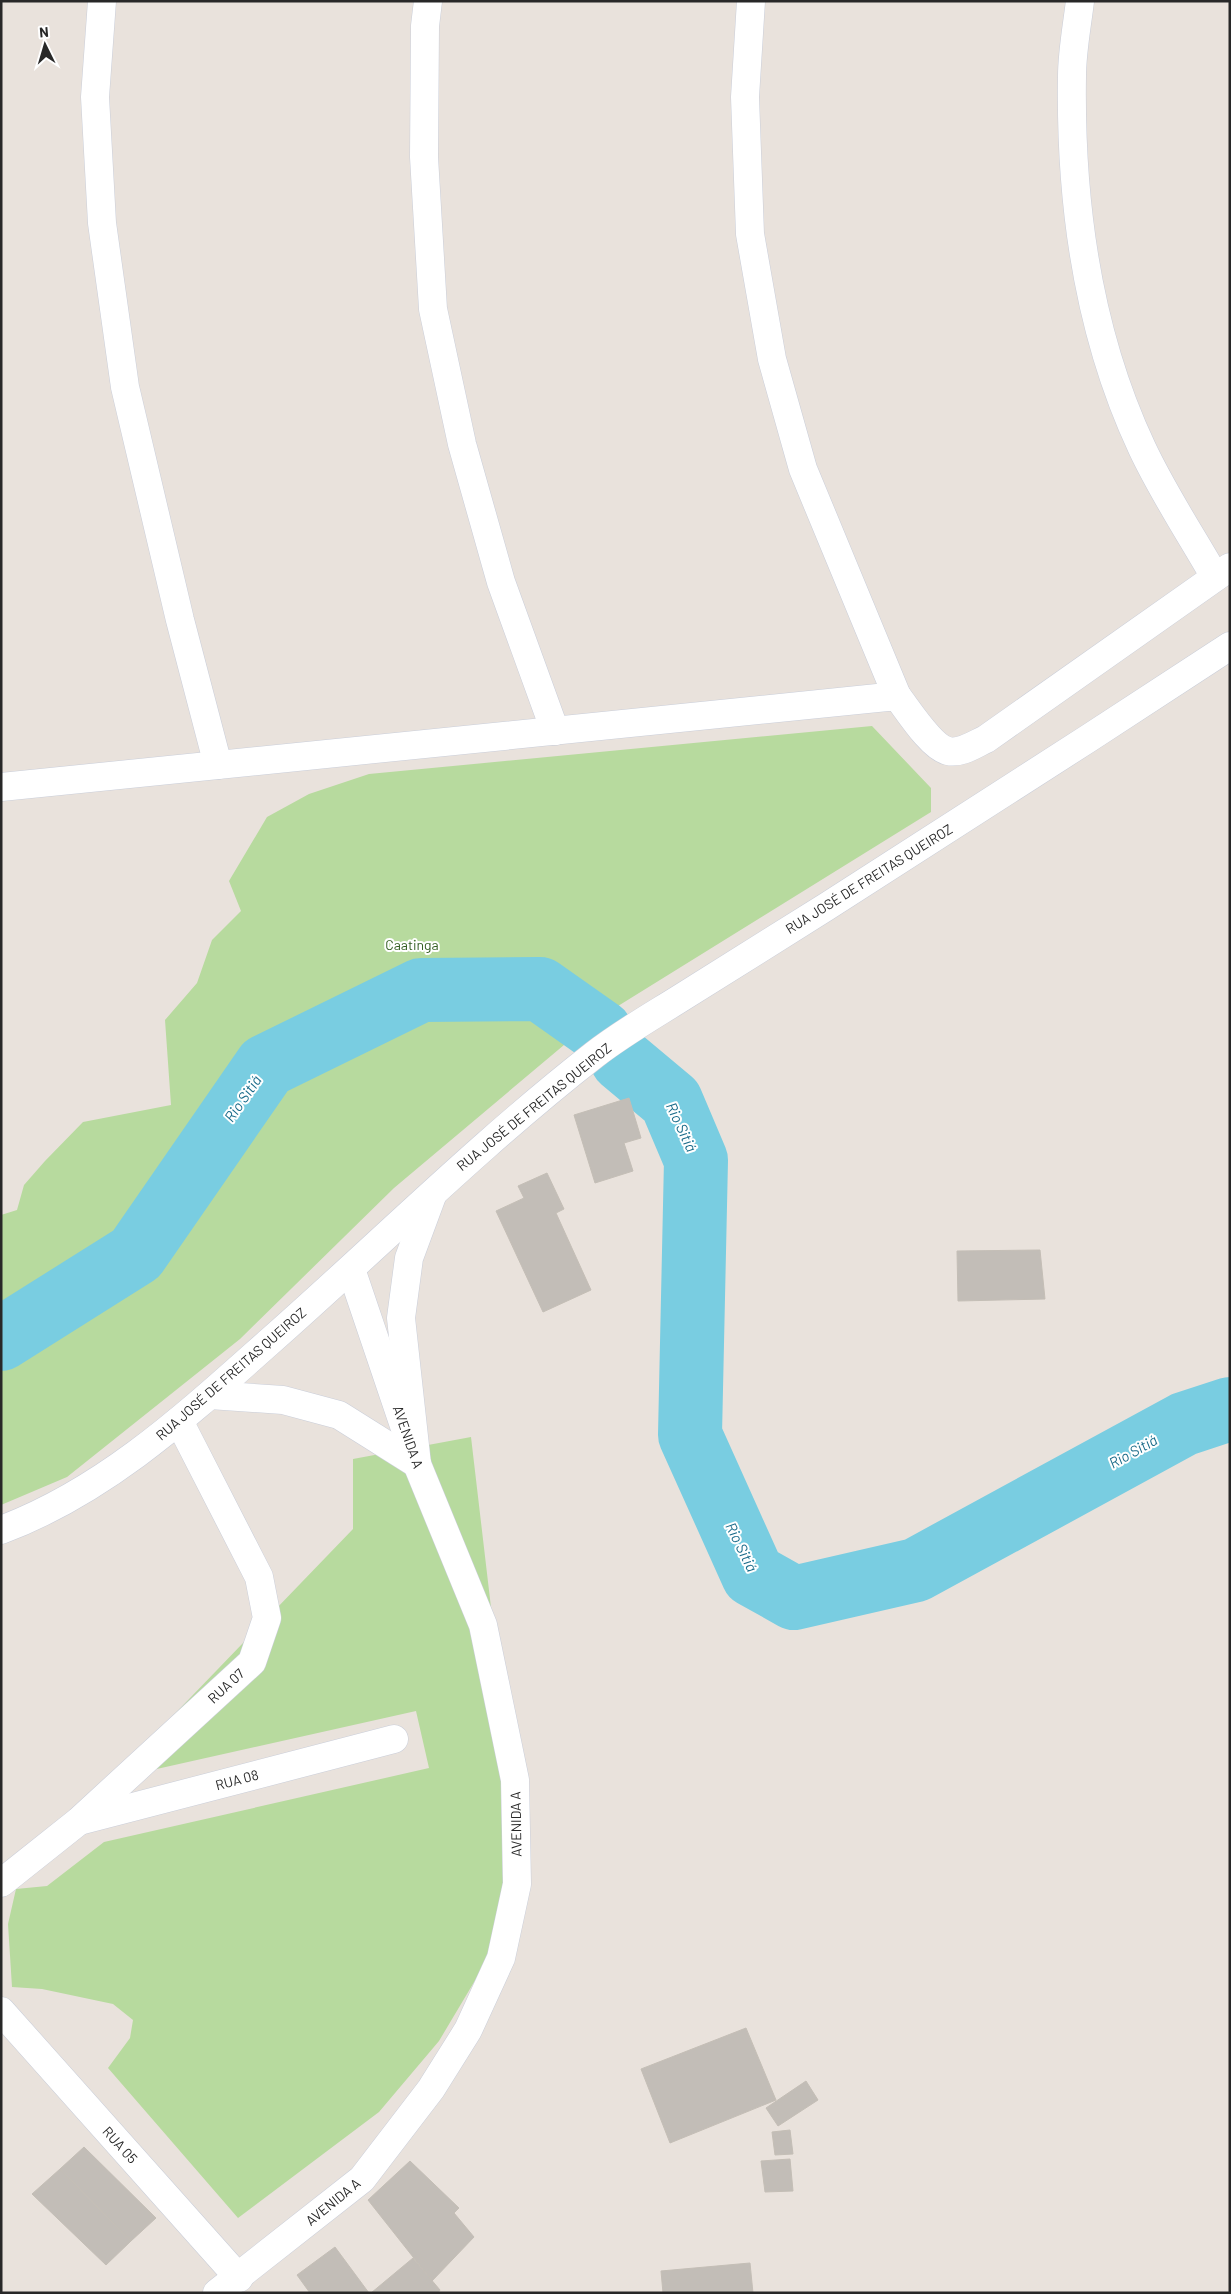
<svg xmlns="http://www.w3.org/2000/svg" width="1231" height="2294" font-family="Barlow,sans-serif">
	<rect width="100%" height="100%" fill="#e9e2dc"/>
	<!-- green -->
	<g fill="#b7da9e">
		<polygon points="872,726 931,788 931,812 589,1024 394,1188 240,1339 67,1477 1,1505 1,1215 17,1210 24,1185 45,1161 83,1122 171,1105 165,1020 197,983 212,940 241,911 229,881 267,817 309,794 369,774"/>
		<polygon points="471,1437 517,1829 489,1957 439,2041 379,2112 238,2218 108,2068 130,2038 133,2020 113,2004 42,1989 12,1987 8,1924 16,1889 47,1886 104,1842 429,1768 416,1711 112,1779 353,1529 353,1459"/>
	</g>
	<g fill="none" stroke-linecap="round" stroke-linejoin="round">
		<!-- river -->
		<g stroke="#79cde1" stroke-width="64">
			<polyline points="622,1060 671,1101 696,1160 690,1435 753,1575 794,1598 916,1570 1184,1424 1230,1409"/>
			<polyline points="1,1339 136,1254 266,1066 421,990 540,989 601,1032"/>
		</g>
	</g>
	<!-- building -->
	<g fill="#c2bdb7" stroke="#c4beb6">
		<polygon points="629,1098 641,1138 624,1143 633,1171 595,1183 574,1115"/>
		<polygon points="547,1173 564,1209 556,1213 591,1290 543,1312 496,1211 524,1198 518,1186"/>
		<polygon points="1040,1250 1045,1299 958,1301 957,1251"/>
		<polygon points="746,2028 776,2100 670,2143 641,2069"/>
		<polygon points="806,2081 818,2100 778,2126 766,2108"/>
		<polygon points="790,2130 793,2154 775,2155 772,2132"/>
		<polygon points="84,2147 156,2218 131,2241 60,2169"/>
		<polygon points="790,2159 793,2191 765,2192 761,2161"/>
		<polygon points="410,2161 459,2208 454,2213 474,2237 432,2281 368,2200"/>
		<polygon points="60,2169 131,2241 106,2265 32,2194"/>
		<polygon points="335,2247 369,2293 310,2293 297,2275"/>
		<polygon points="413,2258 440,2290 438,2293 371,2293"/>
		<polygon points="750,2263 753,2293 663,2293 661,2271"/>
	</g>
	<g fill="none" stroke-linecap="round" stroke-linejoin="round">
		<defs>
			<g id="minor">
				<polyline points="102,1 95,97 102,223 125,387 180,620 218,765"/>
				<polyline points="428,1 425,26 424,157 433,309 462,444 501,582 555,731"/>
				<polyline points="751,1 745,97 750,234 772,359 803,469 897,696"/>
				<path d="M 1080,1 C 1077,26 1072,52 1072,76 C 1070,203 1088,333 1142,448 C 1163,493 1191,535 1215,577"/>
				<path d="M 1,787 L 897,696 C 908,710 931,747 948,751 C 961,754 975,744 986,739 L 1230,567"/>
				<polyline points="83,1820 394,1739"/>
				<polyline points="1,1883 79,1821 252,1662 267,1618 259,1577 179,1421"/>
				<polyline points="1,2011 239,2278"/>
			</g>
			<polyline id="tertiary" points="217,2293 362,2179 431,2089 468,2030 501,1958 517,1884 515,1780 483,1625 417,1464 351,1269"/>
			<g id="secondary">
				<polyline points="210,1395 283,1400 339,1415 417,1464"/>
				<polyline points="417,1464 401,1318 409,1258 432,1196"/>
				<path d="M 1,1530 C 105,1491 187,1415 268,1343 C 377,1247 480,1144 594,1055 C 622,1033 654,1015 684,996 C 731,967 778,937 826,907 C 961,821 1096,734 1230,646"/>
			</g>
		</defs>
		<!-- minor casing -->
		<use href="#minor" stroke="#caced9" stroke-width="29"/>
		<!-- tertiary casing -->
		<use href="#tertiary" stroke="#caced9" stroke-width="29"/>
		<!-- secondary casing -->
		<use href="#secondary" stroke="#caced9" stroke-width="29"/>
		<!-- minor -->
		<use href="#minor" stroke="#fff" stroke-width="28"/>
		<!-- tertiary -->
		<use href="#tertiary" stroke="#fff" stroke-width="28"/>
		<!-- secondary -->
		<use href="#secondary" stroke="#fff" stroke-width="28"/>
	</g>
	<g text-anchor="middle" stroke-width="4" stroke-linejoin="round" paint-order="stroke">
		<!-- street labels -->
		<g font-size="14" fill="#282828" stroke="#fff">
			<text transform="translate(869 879) rotate(-32)" y="5">RUA JOSÉ DE FREITAS QUEIROZ</text>
			<text transform="translate(534 1107) rotate(-39)" y="5">RUA JOSÉ DE FREITAS QUEIROZ</text>
			<text transform="translate(231 1374) rotate(-41)" y="5">RUA JOSÉ DE FREITAS QUEIROZ</text>
			<text transform="translate(408 1437) rotate(71)" y="5">AVENIDA A</text>
			<text transform="translate(226 1686) rotate(-43)" y="5">RUA 07</text>
			<text transform="translate(237 1780) rotate(-15)" y="5">RUA 08</text>
			<text transform="translate(516 1824) rotate(-91)" y="5">AVENIDA A</text>
			<text transform="translate(120 2145) rotate(48)" y="5">RUA 05</text>
			<text transform="translate(333 2202) rotate(-39)" y="5">AVENIDA A</text>
		</g>
		<!-- park labels -->
		<g font-size="14" fill="#325d21" stroke="#fff">
			<text x="412" y="950">Caatinga</text>
		</g>
		<!-- water labels -->
		<g font-size="15" font-style="italic" fill="#1b6c8a" stroke="#fff">
			<text transform="translate(243 1099) rotate(-55)" y="5">Rio Sitiá</text>
			<text transform="translate(681 1127) rotate(65)" y="5">Rio Sitiá</text>
			<text transform="translate(1133 1452) rotate(-29)" y="5">Rio Sitiá</text>
			<text transform="translate(741 1547) rotate(64)" y="5">Rio Sitiá</text>
		</g>
	</g>
	<!-- border -->
	<rect width="1231" height="2294" fill="none" stroke="#282828" stroke-width="5"/>
	<!-- north arrow -->
	<g transform="translate(45 45) rotate(355)" stroke="#ffffff" stroke-width="4" paint-order="stroke">
	<path d="M0-4L9 19L0 12L-9 19Z" fill="#282828"/>
	<text y="-8" font-size="14" font-weight="bold" text-anchor="middle" fill="#282828">N</text>
	</g>
</svg>
